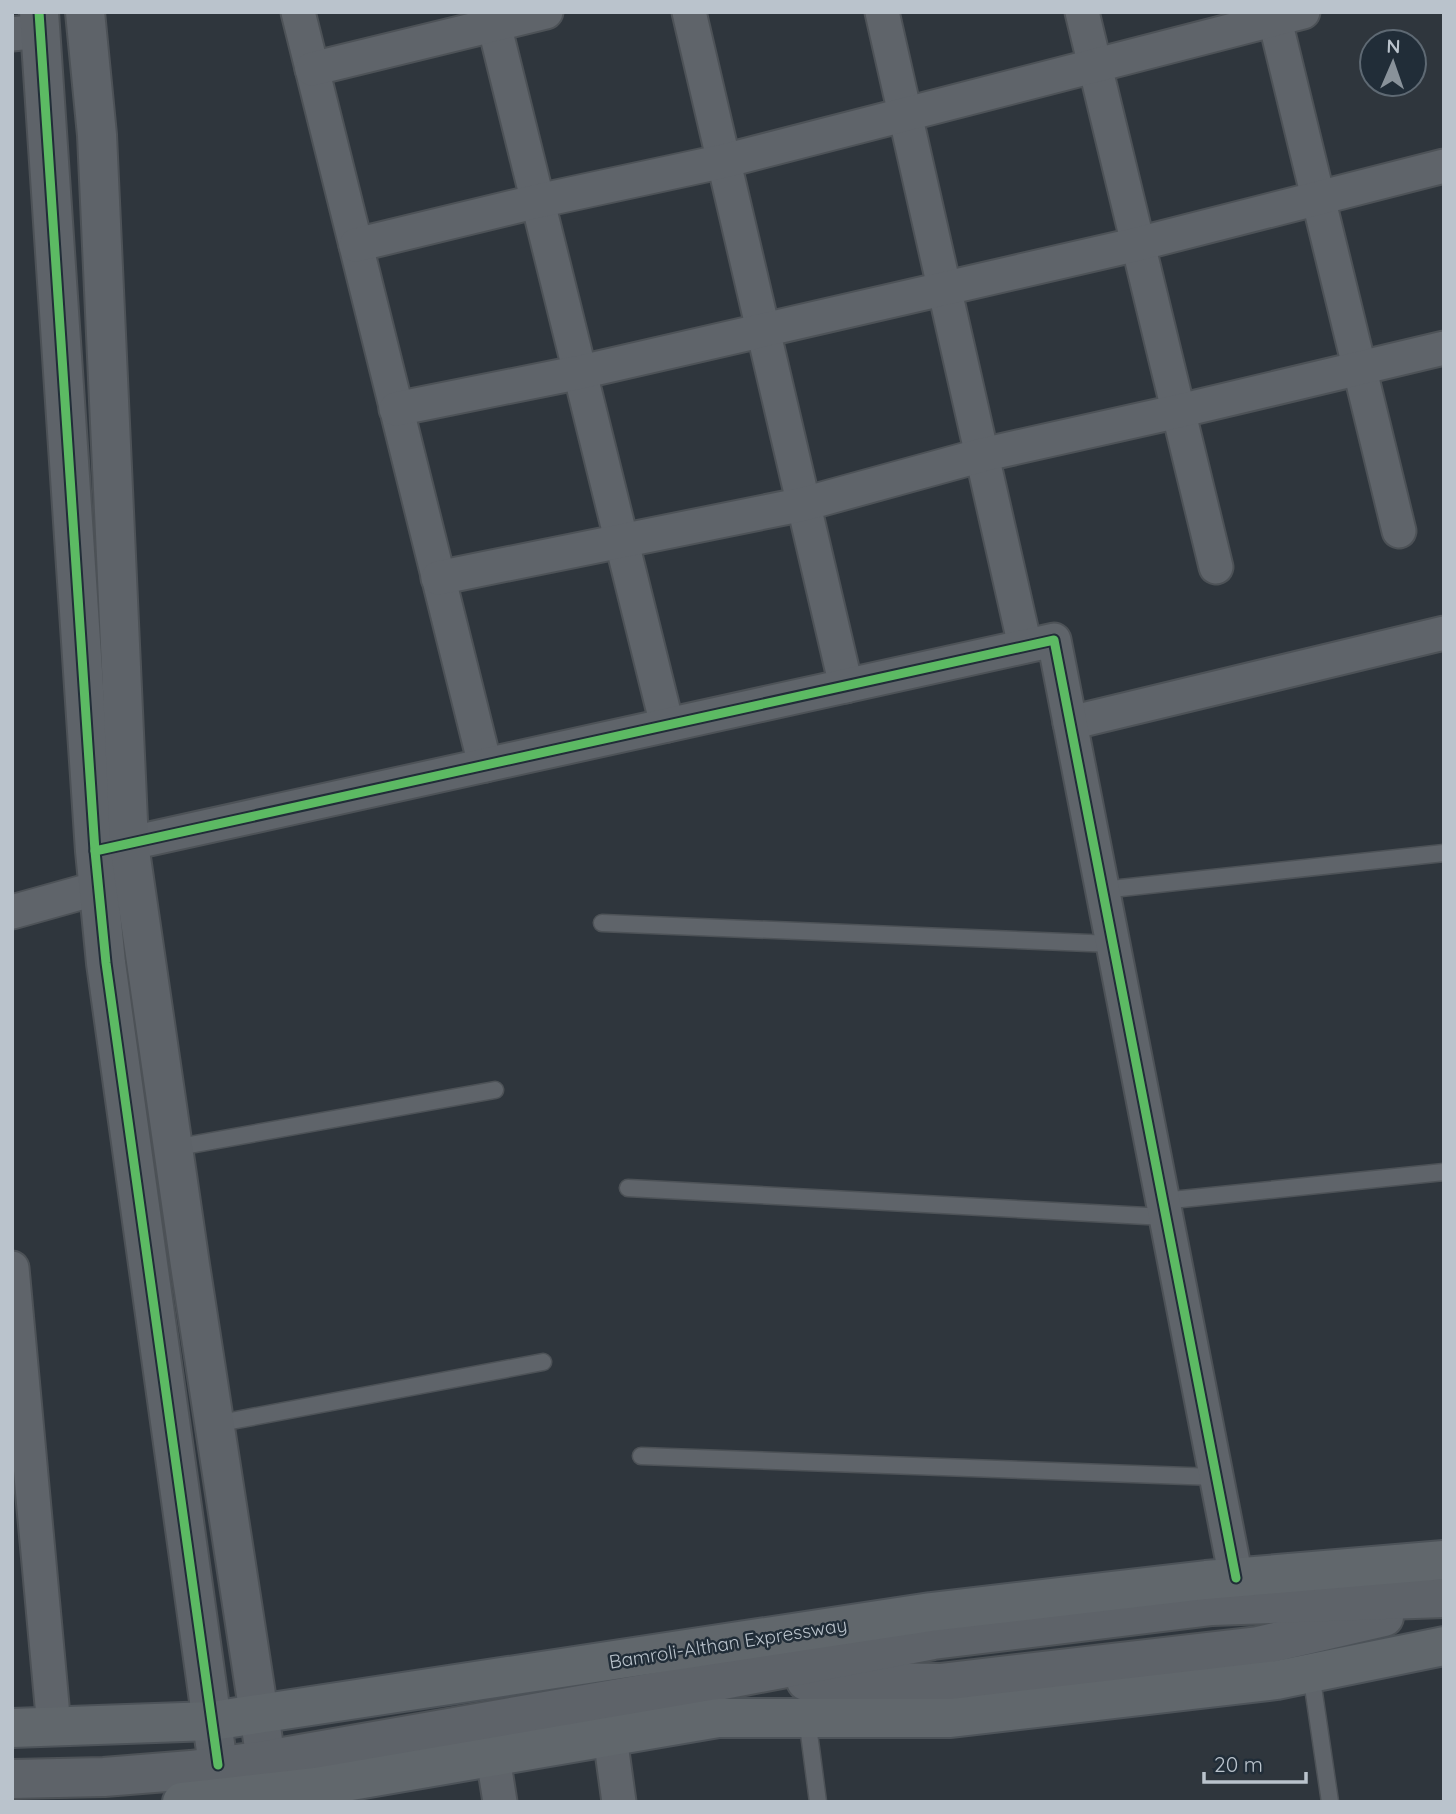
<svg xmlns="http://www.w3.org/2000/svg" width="1456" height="1814" font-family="Quicksand,sans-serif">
	<rect width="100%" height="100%" fill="#2f363d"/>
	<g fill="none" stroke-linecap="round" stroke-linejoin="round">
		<defs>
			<g id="lane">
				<polyline points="1102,890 1444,853"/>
				<polyline points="602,923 1113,944"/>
				<polyline points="173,1148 495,1090"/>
				<polyline points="628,1188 1165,1217"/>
				<polyline points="1162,1201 1444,1172"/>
				<polyline points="215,1424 543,1362"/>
				<polyline points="641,1456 1215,1477"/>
				<polyline points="1311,1673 1330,1802"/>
				<polyline points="807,1718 818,1802"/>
			</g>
			<g id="street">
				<polyline points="298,12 485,765"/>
				<polyline points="491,12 667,725"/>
				<polyline points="689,12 846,686"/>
				<polyline points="882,12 1025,646"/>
				<polyline points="1082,12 1216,567"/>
				<polyline points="1273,12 1399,531"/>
				<polyline points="12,34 40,31"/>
				<polyline points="312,69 546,12"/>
				<polyline points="356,245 538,201 724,161 1303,12"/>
				<polyline points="396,409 581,372 1138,244 1444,166"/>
				<polyline points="438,578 804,504 982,455 1179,411 1444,348"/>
				<polyline points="1070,723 1444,633"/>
				<polyline points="104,849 1054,640 1236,1578"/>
				<polyline points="12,912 98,888"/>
				<polyline points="12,1268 54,1727"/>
				<polyline points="610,1737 619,1802"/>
				<polyline points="493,1757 500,1802"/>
			</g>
			<g id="secondary">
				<polyline points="39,12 95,851 106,963 218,1765"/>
				<polyline points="85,12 97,135 129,844 190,1265 266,1760"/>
				<polyline points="806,1681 940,1683 1258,1646 1384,1617"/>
				<polyline points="12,1779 104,1777 191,1770 266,1760 723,1680 933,1640 1212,1606 1444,1598"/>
			</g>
			<g id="primary">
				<polyline points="12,1728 212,1721 931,1612 1206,1580 1444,1560"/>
				<polyline points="182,1802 316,1787 718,1718 951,1718 1277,1680 1444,1646"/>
			</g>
		</defs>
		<!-- lane casing -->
		<use href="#lane" stroke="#4d5257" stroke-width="19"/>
		<!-- street casing -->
		<use href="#street" stroke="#4d5257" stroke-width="37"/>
		<!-- secondary casing -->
		<use href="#secondary" stroke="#4d5257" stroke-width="42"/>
		<!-- primary casing -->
		<use href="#primary" stroke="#4d5359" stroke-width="42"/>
		<!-- lane -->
		<use href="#lane" stroke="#5f646a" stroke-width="16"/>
		<!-- street -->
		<use href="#street" stroke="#5f646a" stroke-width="33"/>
		<!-- secondary -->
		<use href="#secondary" stroke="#5e6369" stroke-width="38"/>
		<!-- primary -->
		<use href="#primary" stroke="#61676c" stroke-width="38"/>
		<defs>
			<g id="cycleway">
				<polyline points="39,12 95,851 106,963 218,1765"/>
				<polyline points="95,851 1054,640 1236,1578"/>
			</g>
		</defs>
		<!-- cycleway casing -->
		<use href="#cycleway" stroke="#212d38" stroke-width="13"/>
		<!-- cycleway -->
		<use href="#cycleway" stroke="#5cba63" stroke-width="9"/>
	</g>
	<g text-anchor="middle" stroke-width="5" stroke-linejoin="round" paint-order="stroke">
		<!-- street labels -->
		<g font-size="19" fill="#bac3cc" stroke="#212d38">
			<text transform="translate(728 1643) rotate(-9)" y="7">Bamroli-Althan Expressway</text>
		</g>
	</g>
	<!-- border -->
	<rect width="1456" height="1814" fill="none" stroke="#bac3cc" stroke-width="28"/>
	<!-- north arrow -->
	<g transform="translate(1393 63) rotate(2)"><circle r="33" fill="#212d38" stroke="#5e6973" stroke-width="2"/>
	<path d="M0-5L12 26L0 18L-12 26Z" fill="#89929a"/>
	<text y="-10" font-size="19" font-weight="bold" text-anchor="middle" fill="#bac3cc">N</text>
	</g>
	<!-- scale -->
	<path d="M1204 1772v10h102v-10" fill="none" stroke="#bac3cc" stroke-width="3.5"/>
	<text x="1214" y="1772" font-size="21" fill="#bac3cc" stroke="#212d38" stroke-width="5" paint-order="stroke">20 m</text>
</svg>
